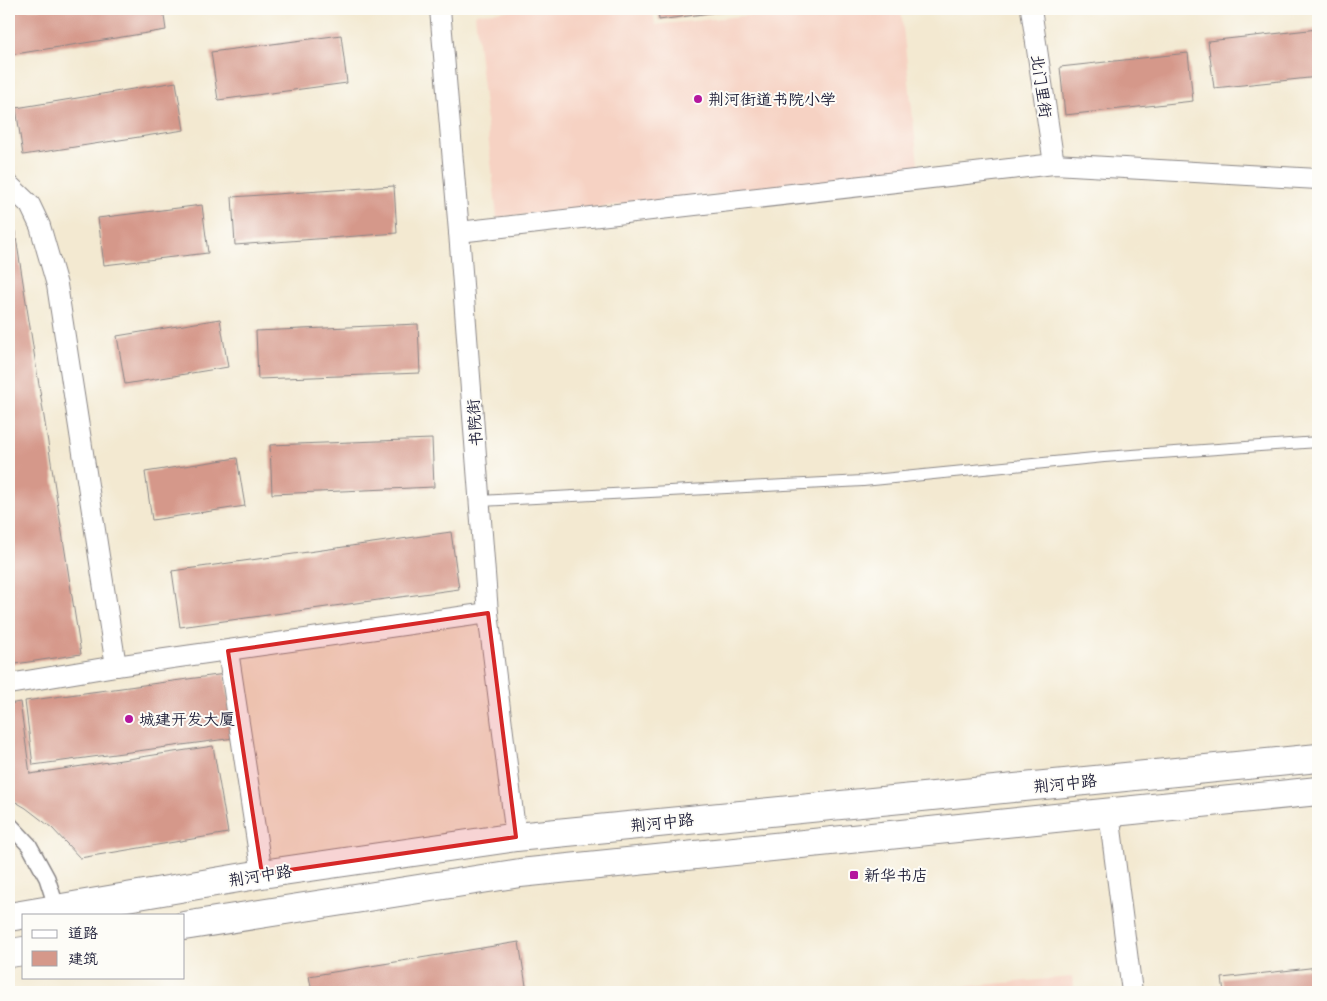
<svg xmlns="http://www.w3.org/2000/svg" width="1327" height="1001" font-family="Sriracha,'LXGW WenKai TC',sans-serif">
	<rect width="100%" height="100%" fill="#fdfcf7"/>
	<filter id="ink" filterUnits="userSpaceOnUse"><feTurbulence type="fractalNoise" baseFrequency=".02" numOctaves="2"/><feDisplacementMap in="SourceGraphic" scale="10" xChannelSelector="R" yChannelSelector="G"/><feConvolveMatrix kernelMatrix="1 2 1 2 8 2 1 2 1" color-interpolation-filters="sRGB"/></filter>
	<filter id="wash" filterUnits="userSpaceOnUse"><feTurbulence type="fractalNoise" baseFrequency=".0096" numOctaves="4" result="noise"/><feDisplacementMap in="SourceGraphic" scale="20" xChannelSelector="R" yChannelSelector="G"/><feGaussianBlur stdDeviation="1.12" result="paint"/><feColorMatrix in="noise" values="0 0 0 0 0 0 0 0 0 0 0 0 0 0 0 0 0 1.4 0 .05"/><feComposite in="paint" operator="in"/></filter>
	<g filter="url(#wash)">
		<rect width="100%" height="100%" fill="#f3e9d1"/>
		<!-- built -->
		<g fill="#f6d2c3">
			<polygon points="524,9 653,9 655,25 809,9 901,9 919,173 497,218 475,14"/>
			<polygon points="1072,977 1074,992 899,992"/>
		</g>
		<g id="blocks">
			<!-- building -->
			<g fill="#d5988a">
				<polygon points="9,9 163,9 166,30 9,55"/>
				<polygon points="658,9 732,9 732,10 659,20"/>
				<polygon points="910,9 928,9 928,10 910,12"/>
				<polygon points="1318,29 1318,77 1214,88 1208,41"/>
				<polygon points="341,35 347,83 218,100 211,52"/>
				<polygon points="1188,53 1193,101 1065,115 1060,67"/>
				<polygon points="176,82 184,130 23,155 16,108"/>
				<polygon points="394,186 397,233 235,245 232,197"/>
				<polygon points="202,205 208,253 104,265 98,218"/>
				<polygon points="15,231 81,654 9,665 9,232"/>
				<polygon points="220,319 228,367 125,384 117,336"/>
				<polygon points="418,324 420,373 258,379 256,331"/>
				<polygon points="432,439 434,487 272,494 270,445"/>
				<polygon points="237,458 245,506 152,520 145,472"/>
				<polygon points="451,532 459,589 180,627 172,571"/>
				<polygon points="225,674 234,738 33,765 25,701"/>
				<polygon points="20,702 30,774 213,746 228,833 80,858 52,828 26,808 9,798 9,704"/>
				<polygon points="519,942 527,992 312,992 309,976"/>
				<polygon points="1318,967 1318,992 1224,992 1222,978"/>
			</g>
		</g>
	</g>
	<g filter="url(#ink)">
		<use href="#blocks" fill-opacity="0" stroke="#8a8686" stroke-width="1"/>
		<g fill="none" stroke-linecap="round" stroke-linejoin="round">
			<defs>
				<polyline id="service" points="480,501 863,481 1104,457 1318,442"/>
				<polyline id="pedestrian" points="9,824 29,845 47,878 57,909"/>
				<g id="minor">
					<polyline points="440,9 459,232 488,613 516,837"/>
					<polyline points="1031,9 1054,164"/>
					<polyline points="9,185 30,205 40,226 57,285 116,666"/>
					<polyline points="459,232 1054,164 1318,179"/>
					<polyline points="228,651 262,874"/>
					<polyline points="9,684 116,666 488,613"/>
					<polyline points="1109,813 1132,992"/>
				</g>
				<g id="primary">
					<polyline points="9,917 262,874 516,837 1318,758"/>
					<polyline points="184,926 520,873 1318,791"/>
					<polyline points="9,953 24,951"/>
				</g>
			</defs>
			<!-- service casing -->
			<use href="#service" stroke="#8a8686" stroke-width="12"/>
			<!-- pedestrian casing -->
			<use href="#pedestrian" stroke="#8a8686" stroke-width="18"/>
			<!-- minor casing -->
			<use href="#minor" stroke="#8a8686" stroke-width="22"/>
			<!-- primary casing -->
			<use href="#primary" stroke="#8a8686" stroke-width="30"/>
			<!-- service -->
			<use href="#service" stroke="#fff" stroke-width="10"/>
			<!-- pedestrian -->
			<use href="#pedestrian" stroke="#fff" stroke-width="15"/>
			<!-- minor -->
			<use href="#minor" stroke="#fff" stroke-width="20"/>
			<!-- primary -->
			<use href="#primary" stroke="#fff" stroke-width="28"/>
		</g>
	</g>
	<!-- marked area -->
	<path fill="#d62828" fill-opacity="0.2" stroke="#d62828" stroke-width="4" stroke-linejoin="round" d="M 488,613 L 516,837 L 262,874 L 228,651 Z"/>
	<!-- markers -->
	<g fill="#b5179e" stroke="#fdfcf7" stroke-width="2">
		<circle cx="698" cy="99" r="5"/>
		<circle cx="129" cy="719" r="5"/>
		<rect x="849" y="870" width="10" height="10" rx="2.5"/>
	</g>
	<g text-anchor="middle" stroke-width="4" stroke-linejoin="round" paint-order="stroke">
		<!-- street labels -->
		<g font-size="16" fill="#22223b" stroke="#fdfcf7">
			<text transform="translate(1042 86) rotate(82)" y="6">北门里街</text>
			<text transform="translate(474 423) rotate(-94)" y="6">书院街</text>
			<text transform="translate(1065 783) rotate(-6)" y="6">荆河中路</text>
			<text transform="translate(662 822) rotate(-6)" y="6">荆河中路</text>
			<text transform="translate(260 875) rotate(-9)" y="6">荆河中路</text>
		</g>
		<!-- poi labels -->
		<g font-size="16" fill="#22223b" stroke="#fdfcf7" text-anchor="start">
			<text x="708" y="105">荆河街道书院小学</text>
			<text x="139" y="725">城建开发大厦</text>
			<text x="864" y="881">新华书店</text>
		</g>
	</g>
	<!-- margin -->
	<rect width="1327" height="1001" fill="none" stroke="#fdfcf7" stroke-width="30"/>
	<!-- legend -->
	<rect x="22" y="914" width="162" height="65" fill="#fdfcf7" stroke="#a5a5ac"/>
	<rect x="32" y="930" width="25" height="8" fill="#ffffff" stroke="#a5a5ac"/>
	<text x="68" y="938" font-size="15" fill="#22223b">道路</text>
	<rect x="32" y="951" width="25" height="15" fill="#d5988a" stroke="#a5a5ac"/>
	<text x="68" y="964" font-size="15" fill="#22223b">建筑</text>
</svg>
